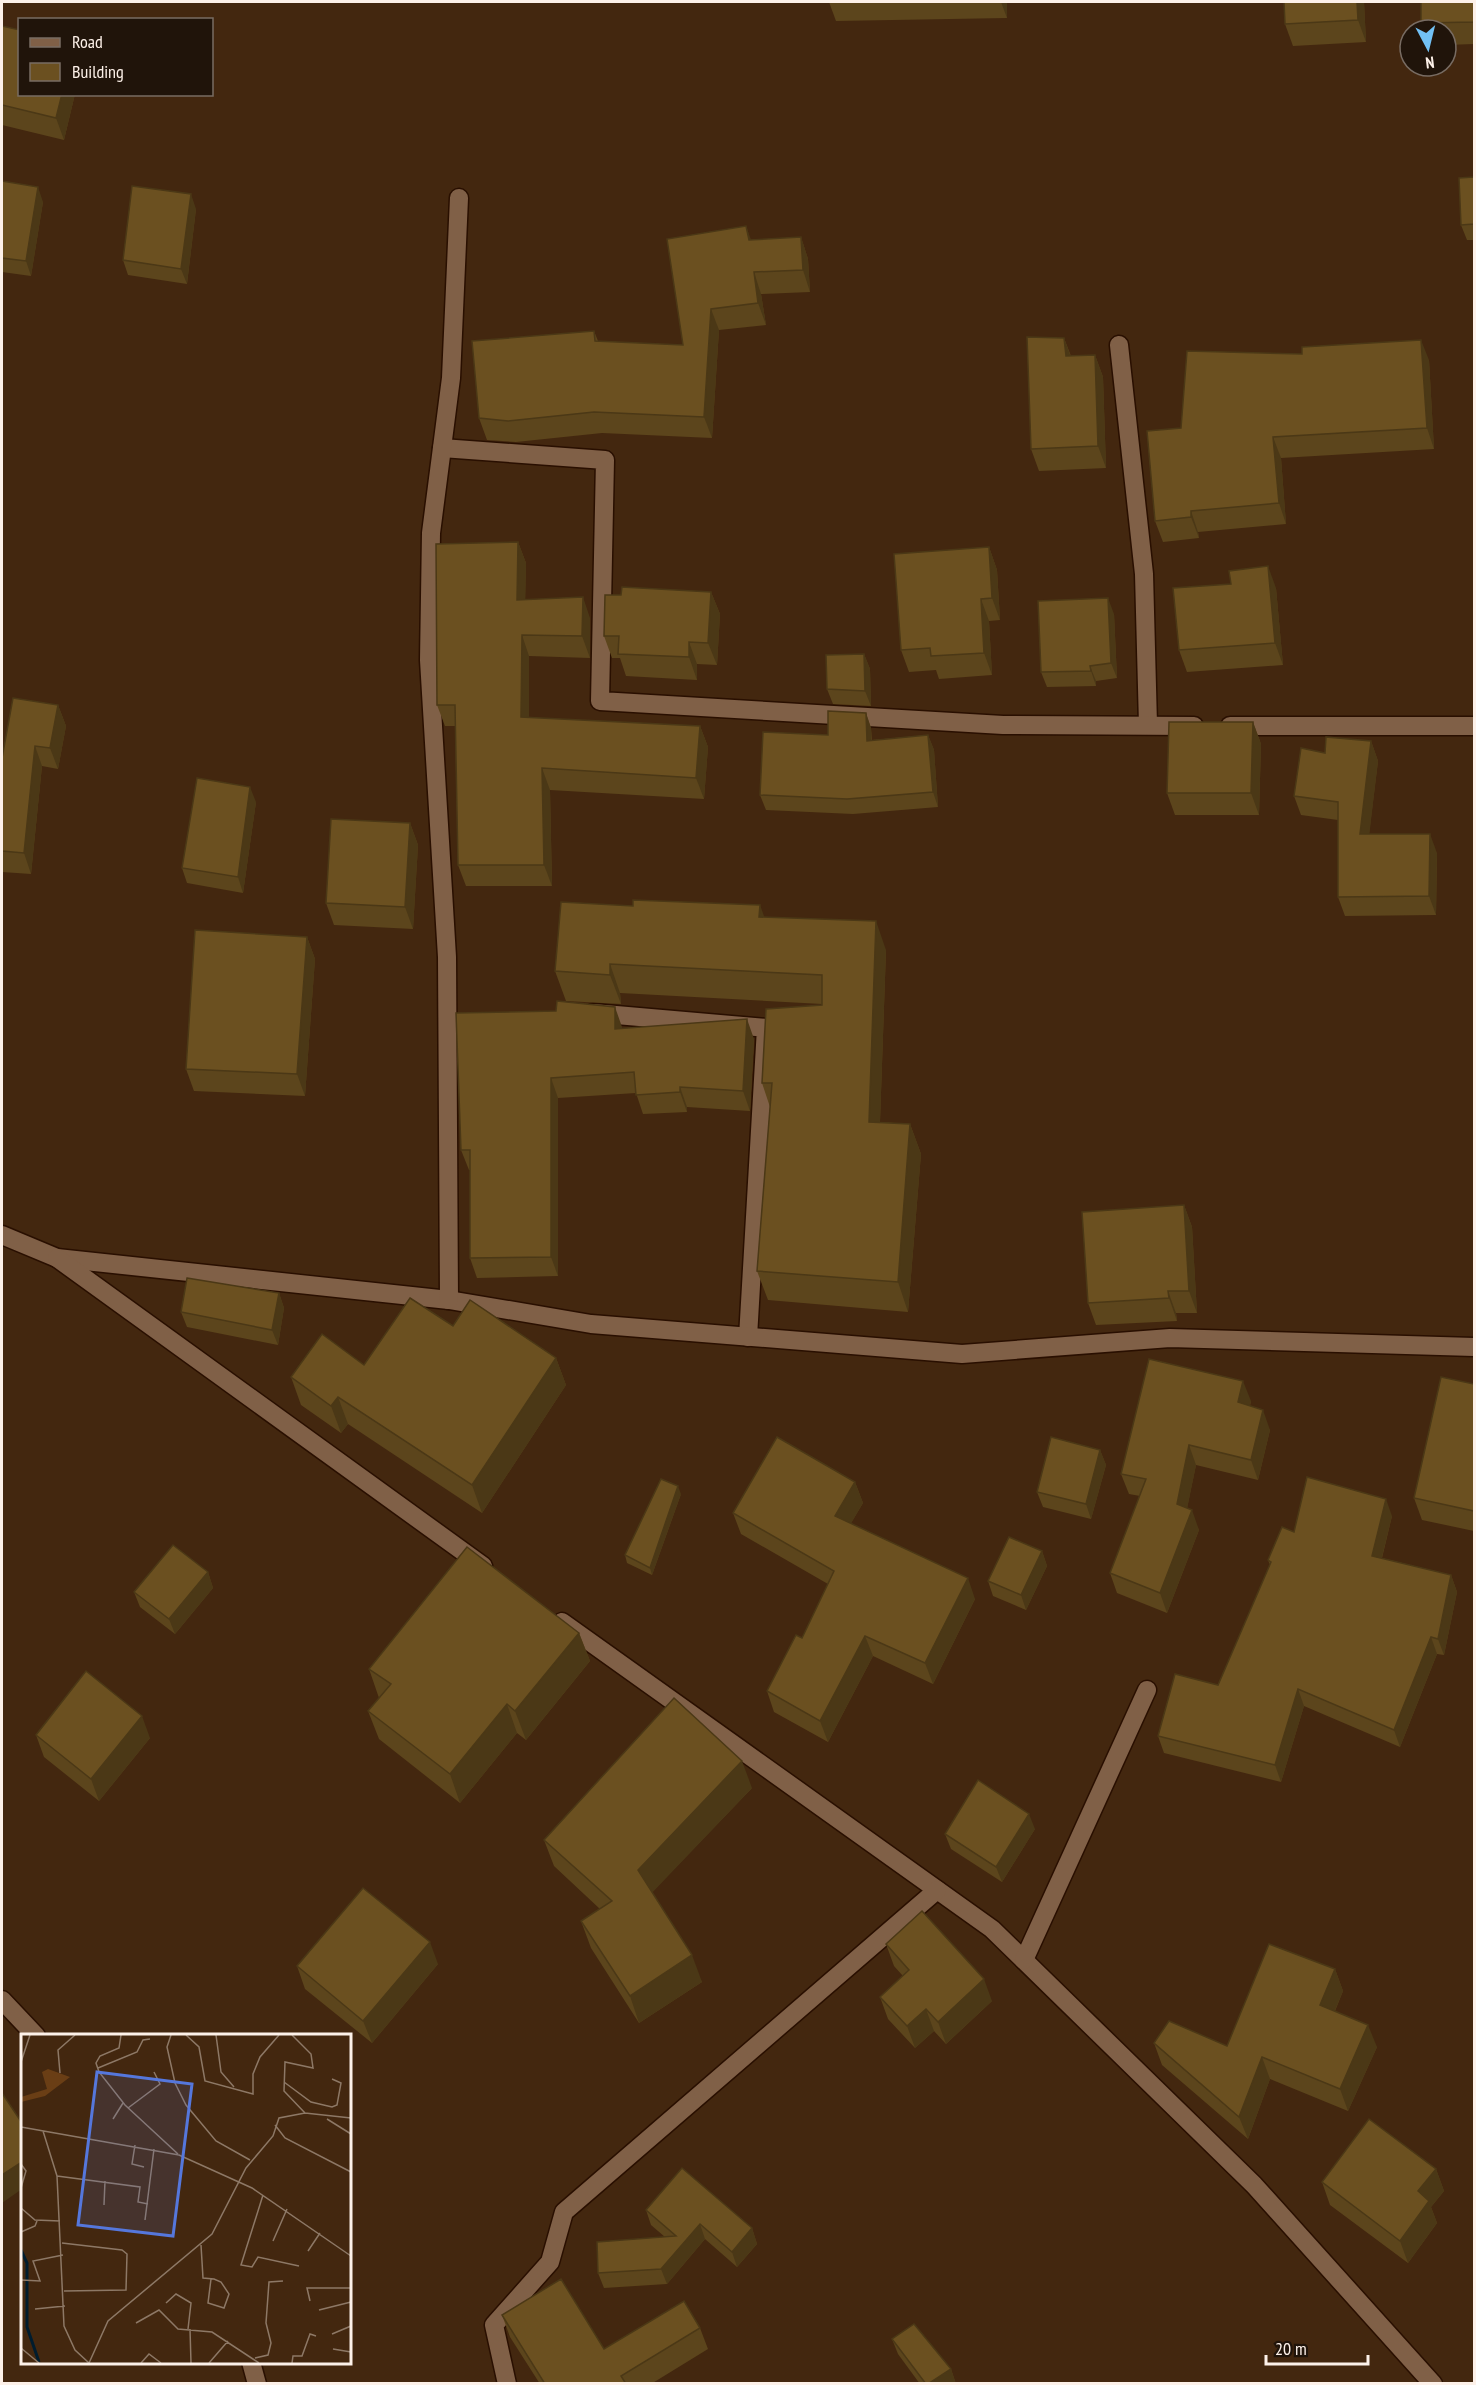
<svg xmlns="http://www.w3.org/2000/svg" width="1476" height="2385" font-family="'PT Sans Narrow',sans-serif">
	<rect width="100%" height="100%" fill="#43270f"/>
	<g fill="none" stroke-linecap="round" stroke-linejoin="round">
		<defs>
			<g id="street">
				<polyline points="1119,345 1144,574 1148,725"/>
				<polyline points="442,448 605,460 600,701 1003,725 1194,726"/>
				<polyline points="1230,726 1474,726"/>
				<polyline points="593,1013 766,1028 748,1337"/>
				<polyline points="2,1235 57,1258 449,1300 591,1324 962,1354 1170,1338 1474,1347"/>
				<polyline points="57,1258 483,1566"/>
				<polyline points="449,1300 447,957 429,660 431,533 451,378 459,198"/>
				<polyline points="562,1622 992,1929 1254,2185 1433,2384"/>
				<polyline points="1024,1960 1147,1690"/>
				<polyline points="2,2000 36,2036"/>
				<polyline points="251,2362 257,2384"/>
				<polyline points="507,2384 494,2325 550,2262 564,2212 937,1890"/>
			</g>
		</defs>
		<!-- street casing -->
		<use href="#street" stroke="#290f00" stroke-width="21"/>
		<!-- street -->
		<use href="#street" stroke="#806047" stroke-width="18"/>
	</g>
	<!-- wall -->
	<g fill="#5c451c">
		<polygon points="829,2 1007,2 1007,18 836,21"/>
		<polygon points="1284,2 1364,2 1366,42 1293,46 1285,24"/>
		<polygon points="1474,2 1474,44 1446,45 1446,30 1424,30 1421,23"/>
		<polygon points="2,26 20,94 75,94 64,140 2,125"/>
		<polygon points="1474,177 1474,240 1467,240 1461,225"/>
		<polygon points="2,181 43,202 31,276 2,272"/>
		<polygon points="196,209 187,284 128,275 123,260"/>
		<polygon points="801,237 808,259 810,292 761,294 766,325 719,330 712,438 602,433 516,442 487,440 479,418 594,331 598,341 683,345 752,240"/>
		<polygon points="1064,338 1071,356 1095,355 1103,377 1106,468 1039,471 1031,449"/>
		<polygon points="1429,360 1434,449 1281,458 1286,524 1198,532 1199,538 1163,542 1155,521 1181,428"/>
		<polygon points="518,542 526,563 525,599 590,618 590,658 529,656 529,718 700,726 708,747 704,799 550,790 552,886 466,886 458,865 455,726 445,726 437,705"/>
		<polygon points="989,547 997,570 1000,620 989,621 992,675 939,679 936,670 909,672 901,650"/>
		<polygon points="1276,588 1283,665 1187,672 1179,650"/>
		<polygon points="711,592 720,614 717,665 697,664 697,680 626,676 620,658 612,658 604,636"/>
		<polygon points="1114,614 1117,678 1096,681 1096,686 1047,687 1041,672"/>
		<polygon points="864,654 870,669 871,706 833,704 827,689"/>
		<polygon points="58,705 66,726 58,769 42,766 31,874 2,872 2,758"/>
		<polygon points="866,713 871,728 872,740 928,735 934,750 938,807 853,814 766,810 760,795 828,735"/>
		<polygon points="1253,722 1261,744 1259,815 1175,815 1167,793"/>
		<polygon points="1371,741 1378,761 1369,834 1437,853 1436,915 1345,916 1338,897 1338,820 1301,815 1294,796 1325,753"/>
		<polygon points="256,802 243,893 187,883 182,868"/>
		<polygon points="410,823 418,845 413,929 334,925 326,903"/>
		<polygon points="764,917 886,950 880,1122 910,1124 921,1154 908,1312 768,1300 757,1271 770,1107 762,1083 822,1004 620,993 621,1004 566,1001 555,971"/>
		<polygon points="307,937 315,959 305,1096 194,1091 186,1069"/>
		<polygon points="456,1013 622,1027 622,1028 754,1039 750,1111 687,1107 687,1112 643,1114 636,1093 558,1098 558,1276 477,1278 470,1258 470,1170 469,1170 461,1150"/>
		<polygon points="1184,1205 1192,1227 1197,1313 1176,1313 1177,1321 1096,1325 1088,1303"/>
		<polygon points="279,1293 284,1308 278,1345 187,1327 181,1312"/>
		<polygon points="453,1326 556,1358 566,1385 482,1513 348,1424 341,1433 301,1405 291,1377 364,1365"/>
		<polygon points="1474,1384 1474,1531 1422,1520 1414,1498"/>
		<polygon points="1251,1401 1250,1406 1270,1430 1258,1480 1196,1465 1187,1508 1199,1530 1167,1613 1117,1593 1110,1573 1140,1496 1129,1494 1121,1474"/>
		<polygon points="1100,1450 1106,1465 1091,1519 1043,1507 1037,1492"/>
		<polygon points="855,1482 863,1503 851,1523 975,1599 933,1684 873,1656 828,1742 774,1712 767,1691 802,1638 828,1584 741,1534 733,1513"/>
		<polygon points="681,1494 652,1575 627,1563 625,1555"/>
		<polygon points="1392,1516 1382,1558 1451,1575 1457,1592 1444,1655 1437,1654 1400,1747 1304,1706 1281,1782 1164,1753 1158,1736 1218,1685 1270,1565 1268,1560 1294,1532"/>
		<polygon points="1042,1551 1047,1566 1026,1610 993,1596 988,1581"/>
		<polygon points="208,1572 213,1588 175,1634 140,1607 134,1592"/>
		<polygon points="579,1633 590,1661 526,1740 517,1733 460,1803 379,1739 368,1711 379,1698 369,1669"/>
		<polygon points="36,1735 150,1738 99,1801 44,1757"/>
		<polygon points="752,1788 652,1892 702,1982 639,2023 591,1948 581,1921 600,1909 554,1866 544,1840"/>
		<polygon points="1035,1829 1002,1882 951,1849 945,1834"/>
		<polygon points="886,1944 992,2001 946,2044 934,2031 915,2048 888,2019 880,1997 903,1976 894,1966"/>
		<polygon points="438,1964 372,2043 305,1989 297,1966"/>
		<polygon points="1335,1969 1343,1991 1335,2011 1377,2047 1348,2111 1270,2079 1248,2139 1162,2065 1154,2043 1227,2046"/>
		<polygon points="1436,2169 1444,2191 1431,2207 1437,2223 1408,2263 1330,2205 1322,2182"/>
		<polygon points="646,2210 752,2228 757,2244 737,2267 705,2239 667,2284 604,2288 598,2273 665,2237 651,2225"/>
		<polygon points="502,2315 604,2349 700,2328 708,2349 651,2384 540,2384 510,2337"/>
		<polygon points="892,2339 951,2369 956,2384 920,2384 898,2354"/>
	</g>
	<!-- shaded-wall -->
	<g fill="#4b3816">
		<polygon points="1001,2 1007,2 1007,18"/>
		<polygon points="1357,2 1364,2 1366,42 1358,20"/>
		<polygon points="62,94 75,94 64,140 56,118"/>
		<polygon points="38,187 43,202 31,276 26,261"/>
		<polygon points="191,194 196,209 187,284 181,269"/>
		<polygon points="746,226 754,248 749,240"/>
		<polygon points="801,237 808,259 810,292 803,270"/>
		<polygon points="754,272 761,294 766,325 758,303"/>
		<polygon points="711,309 719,330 712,438 704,417"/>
		<polygon points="1064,338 1072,360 1066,356"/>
		<polygon points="1421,340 1429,360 1434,449 1427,428"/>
		<polygon points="1095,355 1103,377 1106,468 1098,446"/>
		<polygon points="1273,437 1281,458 1286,524 1279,503"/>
		<polygon points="1191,511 1198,532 1199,538 1191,517"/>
		<polygon points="518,542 526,563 525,621 517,600"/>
		<polygon points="989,547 997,570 1000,620 992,598"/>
		<polygon points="1268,566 1276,588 1283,665 1275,643"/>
		<polygon points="711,592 720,614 717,665 708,643"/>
		<polygon points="583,597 590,618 590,658 582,636"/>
		<polygon points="1108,598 1114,614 1117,678 1111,663"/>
		<polygon points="981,599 989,621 992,675 984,653"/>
		<polygon points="522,635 529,656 529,739 521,717"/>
		<polygon points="689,642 697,664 697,680 689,657"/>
		<polygon points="864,654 870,669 871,706 865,691"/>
		<polygon points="1090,666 1096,681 1096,686 1091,671"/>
		<polygon points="58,705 66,726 58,769 50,748"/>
		<polygon points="866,713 871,728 872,756 867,741"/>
		<polygon points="1253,722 1261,744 1259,815 1251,793"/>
		<polygon points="700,726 708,747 704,799 696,778"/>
		<polygon points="928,735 934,750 938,807 933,792"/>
		<polygon points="1371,741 1378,761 1367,854 1360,834"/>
		<polygon points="35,746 42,766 31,874 24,853"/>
		<polygon points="542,768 550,790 552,886 544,865"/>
		<polygon points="250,787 256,802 243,893 238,877"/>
		<polygon points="410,823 418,845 413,929 405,907"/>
		<polygon points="1430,834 1437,853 1436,915 1429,896"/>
		<polygon points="760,905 771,935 759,917"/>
		<polygon points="876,921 886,950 879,1151 869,1122"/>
		<polygon points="307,937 315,959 305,1096 297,1074"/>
		<polygon points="610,964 620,993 621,1004 610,975"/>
		<polygon points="615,1007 622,1027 623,1049 615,1029"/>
		<polygon points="747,1019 754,1039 750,1111 743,1091"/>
		<polygon points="551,1078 558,1098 558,1276 551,1257"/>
		<polygon points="680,1087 687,1107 687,1112 680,1092"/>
		<polygon points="910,1124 921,1154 908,1312 898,1282"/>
		<polygon points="1184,1205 1192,1227 1197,1313 1189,1291"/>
		<polygon points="1168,1291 1176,1313 1177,1321 1169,1298"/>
		<polygon points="279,1293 284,1308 278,1345 272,1330"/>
		<polygon points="556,1358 566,1385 482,1513 472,1485"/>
		<polygon points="1243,1381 1251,1401 1245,1422 1238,1402"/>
		<polygon points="338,1397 348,1424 341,1433 331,1406"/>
		<polygon points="1263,1410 1270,1430 1258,1480 1251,1460"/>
		<polygon points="1189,1445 1196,1465 1184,1524 1177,1504"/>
		<polygon points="1100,1450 1106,1465 1091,1519 1086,1504"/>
		<polygon points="855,1482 863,1503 843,1537 835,1516"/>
		<polygon points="678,1486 681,1494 652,1575 650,1568"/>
		<polygon points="1386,1499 1392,1516 1378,1573 1372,1556"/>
		<polygon points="1192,1510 1199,1530 1167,1613 1160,1593"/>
		<polygon points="1042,1551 1047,1566 1026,1610 1021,1595"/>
		<polygon points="208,1572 213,1588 175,1634 169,1619"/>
		<polygon points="1451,1575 1457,1592 1444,1655 1438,1639"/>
		<polygon points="968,1578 975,1599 933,1684 925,1663"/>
		<polygon points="579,1633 590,1661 526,1740 515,1711"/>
		<polygon points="865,1636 873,1656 828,1742 820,1721"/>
		<polygon points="1431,1637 1437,1654 1400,1747 1394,1730"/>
		<polygon points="1298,1689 1304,1706 1281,1782 1275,1765"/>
		<polygon points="507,1704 517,1733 460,1803 450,1774"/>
		<polygon points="142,1716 150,1738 99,1801 91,1779"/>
		<polygon points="742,1761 752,1788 648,1897 638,1870"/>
		<polygon points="1029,1814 1035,1829 1002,1882 996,1867"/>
		<polygon points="430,1942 438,1964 372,2043 363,2021"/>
		<polygon points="692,1955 702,1982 639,2023 630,1996"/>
		<polygon points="1335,1969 1343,1991 1328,2027 1320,2005"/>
		<polygon points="984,1979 992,2001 946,2044 938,2022"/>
		<polygon points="926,2009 934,2031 915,2048 907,2026"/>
		<polygon points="1368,2025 1377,2047 1348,2111 1340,2089"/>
		<polygon points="1262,2057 1270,2079 1248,2139 1239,2117"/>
		<polygon points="22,2162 22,2189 2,2203 2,2175"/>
		<polygon points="1436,2169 1444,2191 1431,2207 1437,2223 1408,2263 1400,2241 1418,2191"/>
		<polygon points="700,2224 705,2239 667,2284 661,2269"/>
		<polygon points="752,2228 757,2244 737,2267 732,2252"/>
		<polygon points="951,2369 956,2384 928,2384"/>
	</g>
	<!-- building -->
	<g fill="#6b5020" stroke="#4b3816" stroke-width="1.5">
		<polygon points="1284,2 1357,2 1358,20 1285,24"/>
		<polygon points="1421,2 1474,2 1474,22 1421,23"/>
		<polygon points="2,26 20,30 20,94 62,94 56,118 2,105"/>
		<polygon points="1474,177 1474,224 1461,225 1459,178"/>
		<polygon points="2,181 38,187 26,261 2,258"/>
		<polygon points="132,186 191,194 181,269 123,260"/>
		<polygon points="746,226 749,240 801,237 803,270 754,272 758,303 711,309 704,417 594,412 508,421 479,418 472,341 594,331 595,341 683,345 667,239"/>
		<polygon points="1027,337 1064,338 1066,356 1095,355 1098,446 1031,449"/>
		<polygon points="1421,340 1427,428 1273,437 1279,503 1191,511 1191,517 1155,521 1147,431 1181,428 1187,351 1302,354 1302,347"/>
		<polygon points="518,542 517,600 583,597 582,636 522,635 521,717 700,726 696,778 542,768 544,865 458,865 455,705 437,705 436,544"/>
		<polygon points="989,547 992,598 981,599 984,653 931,656 930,648 901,650 894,554"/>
		<polygon points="1268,566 1275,643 1179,650 1173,588 1231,584 1229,571"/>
		<polygon points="622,587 711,592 708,643 689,642 689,657 618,654 619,636 604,636 605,595 621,595"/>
		<polygon points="1108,598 1111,663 1090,666 1091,671 1041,672 1038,601"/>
		<polygon points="864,654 865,691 827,689 826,655"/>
		<polygon points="13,698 58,705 50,748 35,746 24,853 2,851 2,758"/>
		<polygon points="828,711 866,713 867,741 928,735 933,792 847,799 760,795 763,732 828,735"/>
		<polygon points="1169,722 1253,722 1251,793 1167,793"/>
		<polygon points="1326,737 1371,741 1360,834 1430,834 1429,896 1338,897 1338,802 1294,796 1301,748 1325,753"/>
		<polygon points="197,778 250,787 238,877 182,868"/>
		<polygon points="331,819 410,823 405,907 326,903"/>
		<polygon points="633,900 760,905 759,917 876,921 869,1122 910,1124 898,1282 757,1271 772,1083 762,1083 766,1009 822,1005 822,975 610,964 610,975 555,971 561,902 633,906"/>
		<polygon points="195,930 307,937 297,1074 186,1069"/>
		<polygon points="557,1001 615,1007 615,1029 747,1019 743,1091 680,1087 680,1092 636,1095 634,1072 551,1078 551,1257 470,1258 470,1150 461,1150 456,1013 556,1011"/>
		<polygon points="1184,1205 1189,1291 1168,1291 1169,1298 1088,1303 1082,1212"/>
		<polygon points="187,1278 279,1293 272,1330 181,1312"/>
		<polygon points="410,1298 453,1326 470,1300 556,1358 472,1485 338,1397 331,1406 291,1377 322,1334 364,1365"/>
		<polygon points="1149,1359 1243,1381 1238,1402 1263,1410 1251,1460 1189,1445 1177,1504 1192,1510 1160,1593 1110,1573 1146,1479 1121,1474"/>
		<polygon points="1441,1377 1474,1384 1474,1511 1414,1498"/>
		<polygon points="777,1437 855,1482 835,1516 968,1578 925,1663 865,1636 820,1721 767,1691 796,1635 802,1638 834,1571 733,1513"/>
		<polygon points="1051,1437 1100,1450 1086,1504 1037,1492"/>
		<polygon points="1307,1477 1386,1499 1372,1556 1451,1575 1438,1639 1431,1637 1394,1730 1298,1689 1275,1765 1158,1736 1175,1674 1218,1685 1271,1562 1268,1560 1282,1527 1294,1532"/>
		<polygon points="661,1479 678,1486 650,1568 625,1555"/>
		<polygon points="1009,1537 1042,1551 1021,1595 988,1581"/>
		<polygon points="173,1545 208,1572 169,1619 134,1592"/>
		<polygon points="467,1547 579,1633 515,1711 507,1704 450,1774 368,1711 391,1684 369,1669"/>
		<polygon points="86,1671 142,1716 91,1779 36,1735"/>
		<polygon points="674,1698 742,1761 638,1870 692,1955 630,1996 581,1921 612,1901 544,1840"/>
		<polygon points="978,1780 1029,1814 996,1867 945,1834"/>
		<polygon points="363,1888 430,1942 363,2021 297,1966"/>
		<polygon points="922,1911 984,1979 938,2022 926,2009 907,2026 880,1997 909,1970 886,1944"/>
		<polygon points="1269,1944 1335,1969 1320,2005 1368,2025 1340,2089 1262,2057 1239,2117 1154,2043 1169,2021 1227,2046"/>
		<polygon points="2,2093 22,2123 22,2162 2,2175"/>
		<polygon points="1369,2119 1436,2169 1418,2191 1429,2201 1400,2241 1322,2182"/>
		<polygon points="682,2168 752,2228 732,2252 700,2224 661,2269 598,2273 597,2242 676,2236 646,2210"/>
		<polygon points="561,2279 604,2349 684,2301 700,2328 621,2376 626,2384 545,2384 502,2315"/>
		<polygon points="914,2324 951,2369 928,2384 926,2384 892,2339"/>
	</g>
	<!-- overview -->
	<g transform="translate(21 2034)">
		<rect width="330" height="330" fill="#43270f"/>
		<path d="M 27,35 L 49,43 L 24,62 L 0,68 L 0,63 L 26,55 L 21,38 Z" fill="#6a3e15"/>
		<path fill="none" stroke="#001c2e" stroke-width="3" d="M 0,216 L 6,229 L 6,293 L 18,328"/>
		<path fill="none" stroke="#8d7866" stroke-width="1.5" d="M 100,1 L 98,14 L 79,22 L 75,29 L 78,38 L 104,71 L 157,120M 150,1 L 146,13 L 154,49 L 165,71 L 195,107 L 229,126M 165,1 L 178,13 L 184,47 L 232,60 L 232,40 L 239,23 L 258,1M 195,1 L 200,38 L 213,53M 271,1 L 290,20 L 292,34 L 264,28 L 263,57 L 284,79M 0,28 L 9,1M 77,34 L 116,18 L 122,6 L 129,5M 39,39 L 37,16 L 54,1M 263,48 L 290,68 L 311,73 L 316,71 L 320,49 L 311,45M 107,74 L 139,50 L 133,38M 92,85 L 102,69M 306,85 L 330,100M 254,91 L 264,104 L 330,138M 0,93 L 158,121 L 231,154 L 330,222M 22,97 L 36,142 L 43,292 L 54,316 L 68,329M 114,111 L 111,130 L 123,133M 0,130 L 5,137 L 0,154M 36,142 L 119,153 L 117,168 L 127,170M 242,161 L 220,231 L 231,233 L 237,223 L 278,232M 83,171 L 84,147M 0,174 L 14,186 L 39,187M 124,186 L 133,115M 0,198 L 14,192 L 16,187M 252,207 L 266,175M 41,209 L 101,216 L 106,220 L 105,256 L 43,257M 180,211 L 182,244 L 193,245 L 200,248 L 208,260 L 203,274 L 187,269 L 190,245M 287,217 L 299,199M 0,246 L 19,247 L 12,227 L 42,221M 289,267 L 286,254 L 330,254M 145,269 L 155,260 L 170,269 L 167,295M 14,275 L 44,272M 298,276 L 330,268M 115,289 L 138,276 L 157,295 L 191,298 L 238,329M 169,295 L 170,329M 311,300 L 330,292M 0,314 L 18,329M 312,315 L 330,318M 234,324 L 247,321 L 250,309 L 245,289 L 248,248 L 262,247M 68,329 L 87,287 L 191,200 L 225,134 L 252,102 L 258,84 L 284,79 L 330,84M 120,329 L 128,320 L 140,329M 188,329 L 207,307M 271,329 L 272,322 L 281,322 L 289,300 L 295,302"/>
		<path fill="#5577dc" fill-opacity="0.15" stroke="#5577dc" stroke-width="3" d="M 76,38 L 171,50 L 152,202 L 57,191 Z"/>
		<rect width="330" height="330" fill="none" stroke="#fdf1e9" stroke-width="3"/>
	</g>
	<!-- border -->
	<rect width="1476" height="2385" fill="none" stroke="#fdf1e9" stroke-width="6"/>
	<!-- legend -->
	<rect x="18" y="18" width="195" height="78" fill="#20140a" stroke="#786c63" stroke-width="1.5"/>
	<rect x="30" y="38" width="30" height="9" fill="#806047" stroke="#786c63" stroke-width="1.5"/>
	<text x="72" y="48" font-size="18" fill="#fdf1e9">Road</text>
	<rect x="30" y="63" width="30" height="18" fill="#6b5020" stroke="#786c63" stroke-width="1.5"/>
	<text x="72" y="78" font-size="18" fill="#fdf1e9">Building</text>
	<!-- north arrow -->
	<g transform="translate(1428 48) rotate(173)"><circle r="28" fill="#20140a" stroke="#786c63" stroke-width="1.5"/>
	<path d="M0-4.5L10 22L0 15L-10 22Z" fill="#72c1f5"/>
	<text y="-9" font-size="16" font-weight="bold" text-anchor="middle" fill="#fdf1e9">N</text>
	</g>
	<!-- scale -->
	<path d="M1266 2355v9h102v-9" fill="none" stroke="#fdf1e9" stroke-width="3"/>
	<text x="1275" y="2355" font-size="18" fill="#fdf1e9" stroke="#20140a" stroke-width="4.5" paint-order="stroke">20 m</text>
</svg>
